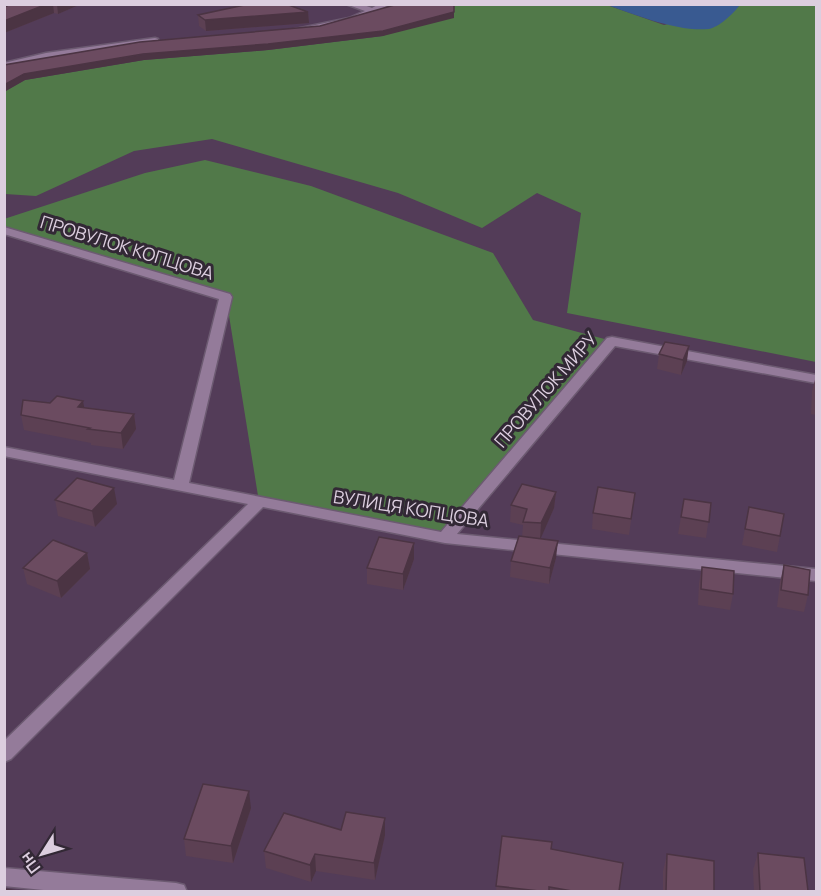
<svg xmlns="http://www.w3.org/2000/svg" width="821" height="896" font-family="Manrope,sans-serif">
	<rect width="100%" height="100%" fill="#533c58"/>
	<!-- green -->
	<g fill="#517949">
		<polygon points="454,5 607,5 664,25 739,6 737,5 816,5 816,362 567,313 581,213 537,193 482,228 398,193 212,139 134,151 36,196 5,194 4,92 25,80 144,60 268,50 383,36"/>
		<polygon points="205,160 311,186 493,253 533,320 612,341 445,538 259,502 226,297 5,230 4,219 145,173"/>
	</g>
	<!-- water -->
	<path fill="#395a91" d="M 737,5 L 739,6 C 733,14 719,27 709,29 C 677,32 637,15 607,5 Z"/>
	<g fill="none" stroke-linecap="round" stroke-linejoin="round">
		<defs>
			<g id="minor">
				<polygon points="346,4 361,4 372,8 379,4 391,4 354,22 295,33 291,30 349,18 365,11"/>
				<polygon points="155,38 158,39 158,43 46,59 4,69 4,63 46,53"/>
				<polygon points="4,227 230,294 232,297 189,483 441,532 607,338 612,337 816,375 816,383 615,346 457,534 816,569 816,581 445,543 263,507 11,759 4,762 4,741 248,504 4,456 4,447 174,480 219,299 4,234"/>
				<polygon points="4,868 176,883 184,885 187,892 63,892 4,886"/>
			</g>
		</defs>
		<!-- minor casing -->
		<use href="#minor" stroke="#6c5a71" stroke-width="3"/>
		<!-- minor -->
		<use href="#minor" fill="#947b9a" fill-rule="evenodd"/>
	</g>
	<!-- wall -->
	<g fill="#5c4053">
		<polygon points="4,4 81,4 58,14 54,13 4,33"/>
		<polygon points="308,12 309,23 206,31 199,26 198,15"/>
		<polygon points="665,342 687,361 681,375 657,369 659,354"/>
		<polygon points="816,376 816,415 811,414 812,391"/>
		<polygon points="84,407 134,414 136,429 123,449 91,445 91,443 24,430 21,415"/>
		<polygon points="556,492 554,508 540,539 556,558 549,584 510,577 511,561 522,537 523,525 510,522 511,505"/>
		<polygon points="635,493 629,535 592,529 593,513"/>
		<polygon points="684,499 711,503 706,538 678,534"/>
		<polygon points="55,500 117,504 95,527 58,516"/>
		<polygon points="749,507 780,536 777,552 742,545"/>
		<polygon points="87,553 90,569 61,598 27,584 23,568"/>
		<polygon points="414,559 403,590 367,584 367,568"/>
		<polygon points="784,565 808,595 804,612 777,607 780,582"/>
		<polygon points="702,567 733,594 730,610 698,605 699,583"/>
		<polygon points="251,808 233,863 186,856 184,839"/>
		<polygon points="385,818 385,835 375,880 316,871 311,882 266,868 264,851"/>
		<polygon points="502,836 551,849 619,891 496,891"/>
		<polygon points="758,853 808,891 754,891 753,870"/>
		<polygon points="667,854 714,891 663,891 663,871"/>
	</g>
	<!-- shaded-wall -->
	<g fill="#4b3443">
		<polygon points="47,4 53,4 54,13 4,33 4,21"/>
		<polygon points="57,4 81,4 58,14"/>
		<polygon points="454,4 454,18 383,36 268,50 144,60 25,80 4,92 4,85 24,74"/>
		<polygon points="308,12 309,23 206,31 205,20"/>
		<polygon points="689,346 687,361 681,375 683,360"/>
		<polygon points="83,401 86,417 78,407"/>
		<polygon points="134,414 136,429 123,449 121,433"/>
		<polygon points="114,488 117,504 95,527 92,511"/>
		<polygon points="556,492 554,508 540,540 541,523"/>
		<polygon points="558,541 556,558 549,584 550,568"/>
		<polygon points="414,543 414,559 403,590 403,574"/>
		<polygon points="87,553 90,569 61,598 57,581"/>
		<polygon points="249,791 251,808 233,863 231,846"/>
		<polygon points="385,818 385,835 375,880 374,863"/>
		<polygon points="315,854 316,871 311,882 310,865"/>
	</g>
	<!-- building -->
	<g fill="#6b4b60" stroke="#4b3443" stroke-width="1.5">
		<polygon points="11,4 47,4 4,21 4,7"/>
		<polygon points="249,4 286,4 308,12 205,20 198,15"/>
		<polygon points="398,4 454,4 454,12 383,31 268,44 143,54 24,74 4,85 4,65 140,42 320,26"/>
		<polygon points="665,342 689,346 683,360 659,354"/>
		<polygon points="57,396 83,401 78,407 134,414 121,433 88,429 90,428 21,415 23,400 50,403"/>
		<polygon points="77,478 114,488 92,511 55,500"/>
		<polygon points="522,484 556,492 541,523 523,522 527,509 511,505"/>
		<polygon points="598,487 635,493 631,519 593,513"/>
		<polygon points="684,499 711,503 709,522 681,517"/>
		<polygon points="749,507 784,514 780,536 745,529"/>
		<polygon points="519,536 558,541 550,568 511,561"/>
		<polygon points="379,537 414,543 403,574 367,568"/>
		<polygon points="53,540 87,553 57,581 23,568"/>
		<polygon points="784,565 810,570 808,595 781,590"/>
		<polygon points="702,567 734,571 733,594 701,589"/>
		<polygon points="203,784 249,791 231,846 184,839"/>
		<polygon points="346,812 385,818 374,863 315,854 310,865 264,851 284,813 341,830"/>
		<polygon points="502,836 552,842 551,849 623,863 619,891 572,891 549,887 549,891 539,891 496,886"/>
		<polygon points="758,853 804,858 808,891 760,891"/>
		<polygon points="667,854 714,861 714,891 666,891"/>
		<polygon points="4,889 17,891 4,891"/>
	</g>
	<g text-anchor="middle" stroke-width="6" stroke-linejoin="round" paint-order="stroke">
		<!-- street labels -->
		<g font-size="18" fill="#dccedf" stroke="#322835">
			<text transform="translate(127 248) rotate(17)" y="6">ПРОВУЛОК КОПЦОВА</text>
			<text transform="translate(546 390) rotate(-49)" y="6">ПРОВУЛОК МИРУ</text>
			<text transform="translate(411 509) rotate(9)" y="6">ВУЛИЦЯ КОПЦОВА</text>
		</g>
	</g>
	<!-- border -->
	<rect width="821" height="896" fill="none" stroke="#dccedf" stroke-width="12"/>
	<!-- north arrow -->
	<g transform="translate(42 854) rotate(233)" stroke="#322835" stroke-width="4.5" paint-order="stroke">
	<path d="M0-4.5L10 22L0 15L-10 22Z" fill="#dccedf"/>
	<text y="-9" font-size="16" font-weight="bold" text-anchor="middle" fill="#dccedf">Пн</text>
	</g>
</svg>
